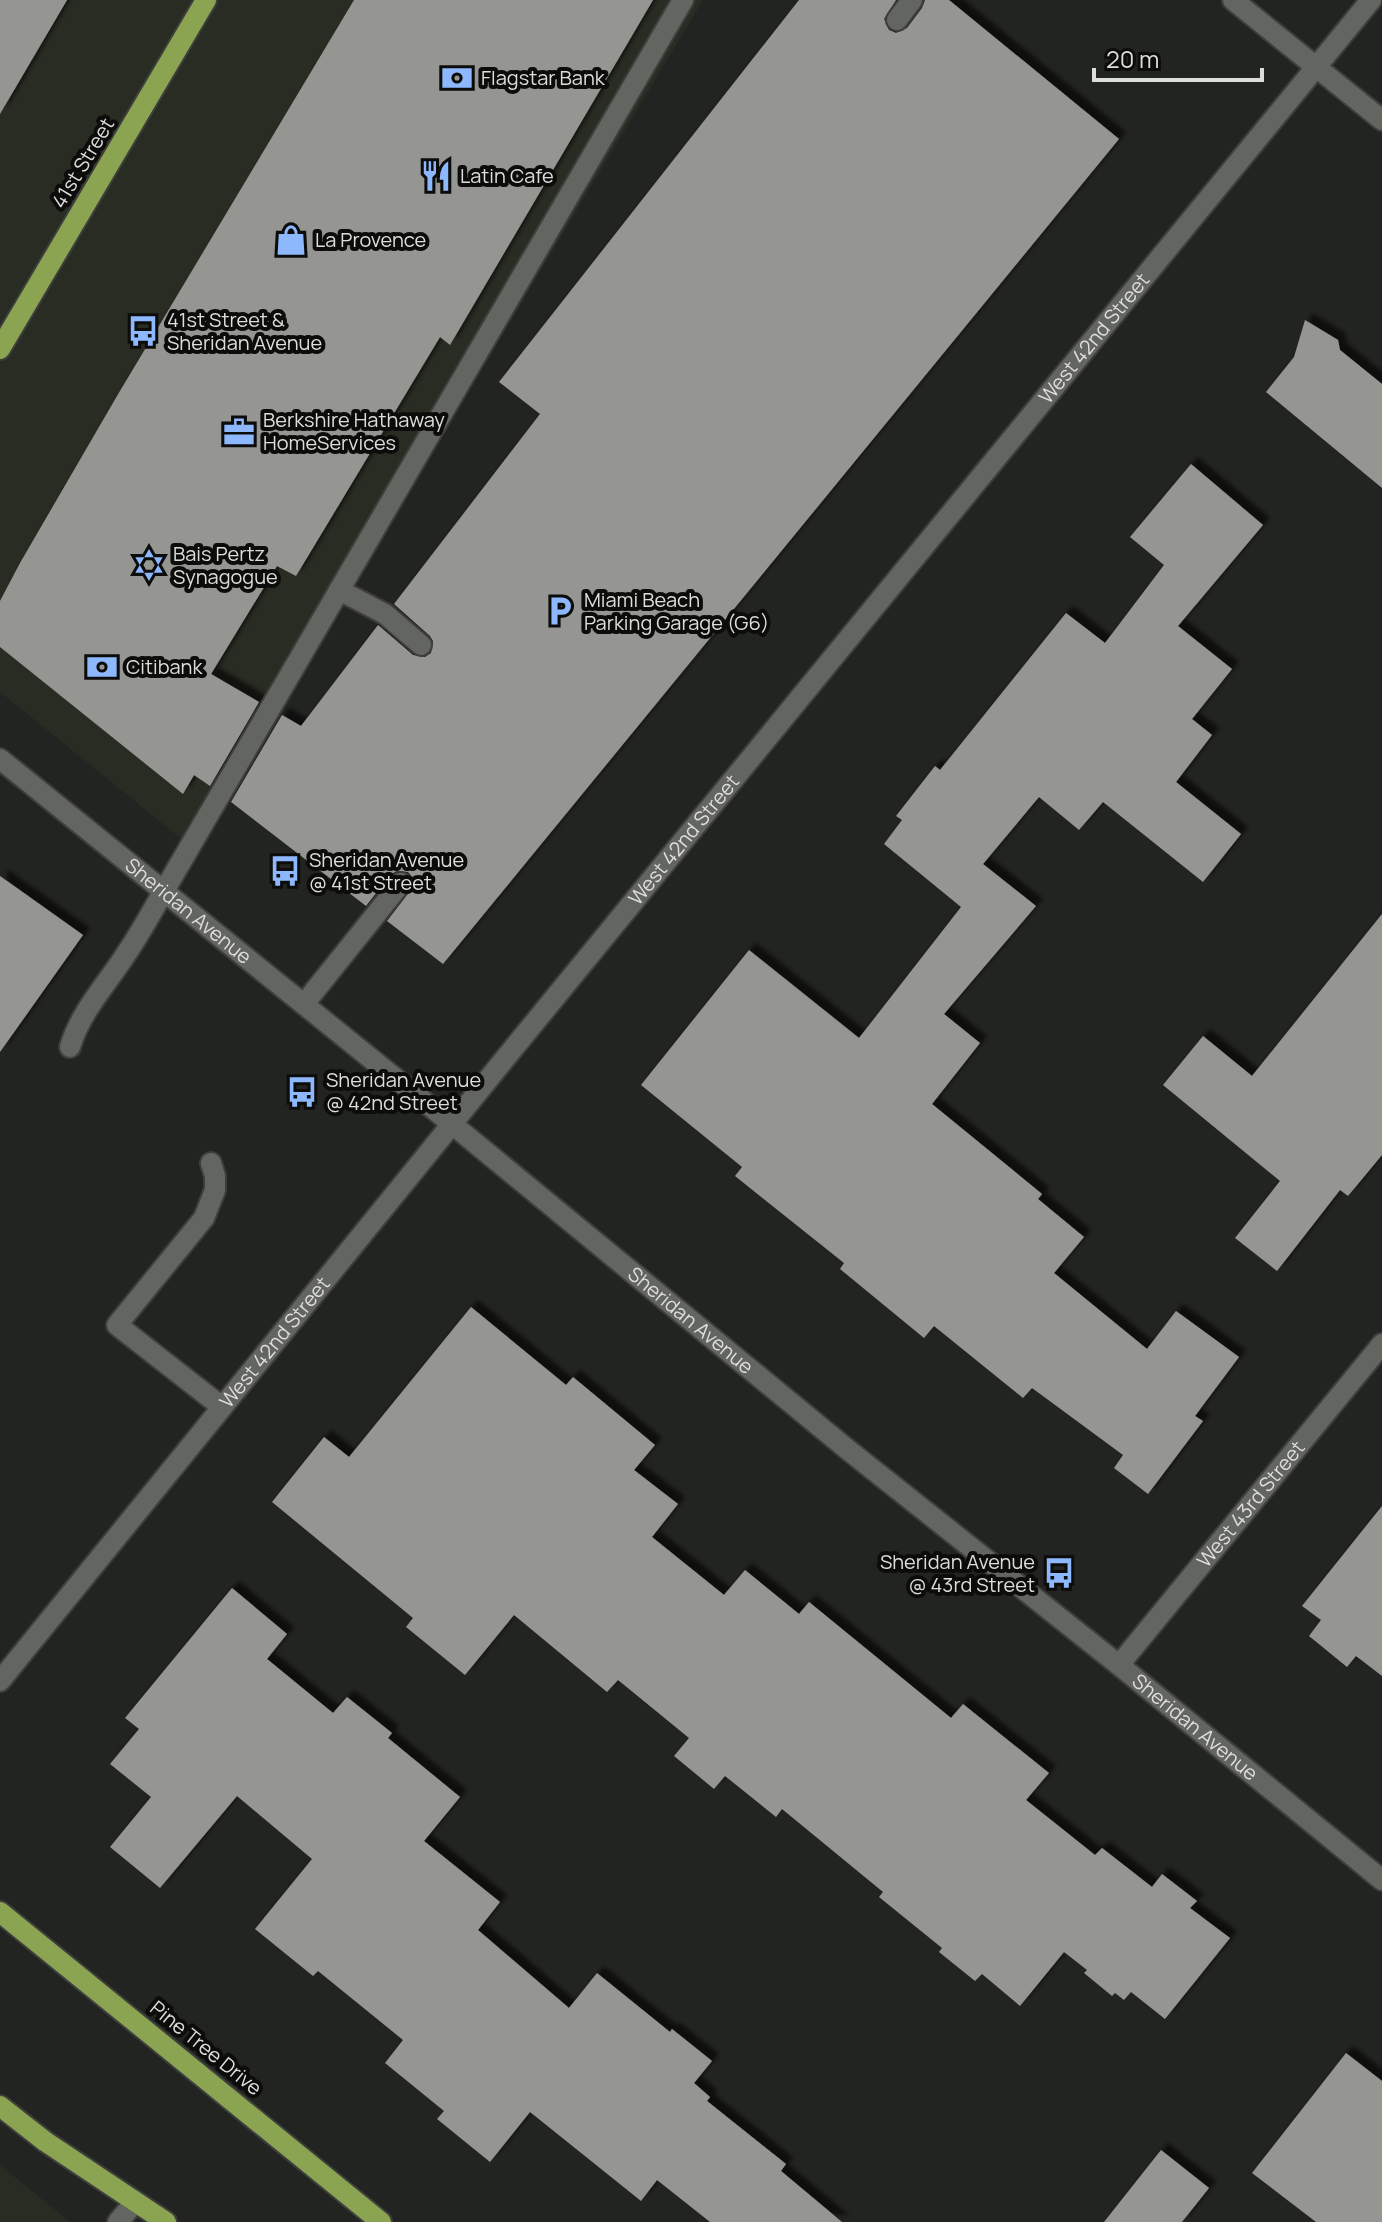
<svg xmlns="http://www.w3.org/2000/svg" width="1382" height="2222" font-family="Manrope,sans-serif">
	<defs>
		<filter id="shadow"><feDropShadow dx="7" dy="-7" stdDeviation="2" flood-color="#0009"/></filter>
	</defs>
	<rect width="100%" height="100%" fill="#222421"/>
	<!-- built -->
	<g fill="#292c23">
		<polygon points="0,0 703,0 194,849 0,692"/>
		<polygon points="0,2165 70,2222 0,2222"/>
	</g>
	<!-- building -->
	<g fill="#959692" filter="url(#shadow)">
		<polygon points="0,0 67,0 0,114"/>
		<polygon points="354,0 653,0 450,345 440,337 296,576 277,566 211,674 259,702 210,786 194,775 183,794 0,647 0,601 20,563 117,396"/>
		<polygon points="799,0 896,0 884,19 889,30 896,33 907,28 922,8 925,0 949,0 1119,139 443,964 387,921 414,886 413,878 408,872 397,871 391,874 366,906 231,802 282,715 301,726 378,625 413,655 425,657 431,653 433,641 430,636 394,604 540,414 499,382"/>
		<polygon points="1305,320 1338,340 1340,350 1382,384 1382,488 1266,392 1294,357"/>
		<polygon points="1191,464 1263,525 1178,626 1232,669 1192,719 1212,735 1176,782 1241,834 1203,882 1103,802 1079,830 1039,797 983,864 1036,906 944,1014 980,1043 932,1104 1042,1194 1038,1199 1084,1237 1054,1273 1147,1349 1176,1311 1239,1357 1195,1416 1203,1421 1148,1494 1114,1468 1123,1455 1032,1388 1023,1398 934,1326 924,1338 840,1269 844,1263 735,1176 742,1167 641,1085 749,950 859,1038 961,907 884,844 902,820 896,816 935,766 940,770 1066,613 1105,643 1164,565 1130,537"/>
		<polygon points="0,876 83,935 0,1052"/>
		<polygon points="1382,914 1382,1155 1348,1196 1340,1190 1277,1271 1235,1238 1280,1181 1163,1085 1203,1036 1252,1076"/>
		<polygon points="471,1307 566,1385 573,1377 655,1445 634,1470 678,1504 652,1537 724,1595 745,1570 799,1614 809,1602 951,1718 963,1704 1049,1773 1026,1800 1095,1855 1102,1848 1152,1887 1162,1874 1197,1901 1190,1908 1230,1938 1165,2019 1131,1992 1124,2000 1115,1993 1112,1996 1084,1973 1087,1970 1064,1952 1020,2006 982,1974 975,1981 939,1952 942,1948 879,1897 883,1892 782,1809 776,1817 725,1776 714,1789 674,1756 689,1738 618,1680 607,1692 514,1615 465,1675 406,1627 413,1618 272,1502 324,1437 349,1457"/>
		<polygon points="1382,1506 1382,1676 1356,1656 1347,1667 1309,1636 1321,1620 1302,1606"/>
		<polygon points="232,1588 287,1634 267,1659 333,1713 347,1697 392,1733 388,1738 460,1797 424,1841 500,1902 478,1930 569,2008 597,1973 670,2032 672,2029 712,2061 694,2083 710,2097 707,2101 786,2164 781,2171 842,2222 710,2222 657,2180 641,2201 530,2112 490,2162 437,2119 444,2111 385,2063 403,2040 318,1971 313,1976 255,1929 312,1859 237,1796 160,1888 110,1847 151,1797 110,1764 139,1729 125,1718"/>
		<polygon points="1346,2053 1382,2081 1382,2222 1316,2222 1252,2173"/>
		<polygon points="1161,2150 1209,2188 1182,2222 1104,2222"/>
	</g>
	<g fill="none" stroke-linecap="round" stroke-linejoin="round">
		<defs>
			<g id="minor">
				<polyline points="1233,0 1382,120"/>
				<polyline points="897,20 912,0"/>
				<polyline points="339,590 385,614 421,645"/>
				<path id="s1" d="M 0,759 L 452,1124 L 847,1449 L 1119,1665 L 1382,1880"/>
				<polyline points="304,1004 401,883"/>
				<path d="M 70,1047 C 81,1010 108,983 128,951 C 141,932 152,911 164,891 L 683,0"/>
				<polyline points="211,1163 215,1176 215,1190 204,1218 117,1325 222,1407"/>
				<path id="s2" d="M 1119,1665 L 1382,1344"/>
				<path id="s3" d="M 0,1681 L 503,1061 L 1371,0"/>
				<polyline points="118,2222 135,2202"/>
			</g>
			<g id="major">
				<polyline points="0,349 206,0"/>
				<polyline points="0,1912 381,2222"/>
				<polyline points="0,2106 46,2142 166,2222"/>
			</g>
		</defs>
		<!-- minor casing -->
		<use href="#minor" stroke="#3e3f3c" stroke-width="24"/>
		<!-- major casing -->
		<use href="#major" stroke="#3e3f3c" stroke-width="24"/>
		<!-- minor -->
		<use href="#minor" stroke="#636561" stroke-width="20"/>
		<!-- major -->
		<use href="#major" stroke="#8ba451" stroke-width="20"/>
	</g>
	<!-- icons -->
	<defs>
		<symbol id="bank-bare" viewBox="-9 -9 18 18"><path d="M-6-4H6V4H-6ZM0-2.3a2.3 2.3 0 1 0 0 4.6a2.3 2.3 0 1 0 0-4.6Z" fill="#8eb8fd" stroke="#0c0d0b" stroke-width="2.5" paint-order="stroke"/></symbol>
		<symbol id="restaurant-bare" viewBox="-9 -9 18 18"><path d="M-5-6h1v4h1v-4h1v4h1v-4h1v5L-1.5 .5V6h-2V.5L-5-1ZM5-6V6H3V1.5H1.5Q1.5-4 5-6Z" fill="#8eb8fd" stroke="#0c0d0b" stroke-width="2.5" paint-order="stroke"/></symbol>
		<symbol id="shop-bare" viewBox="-9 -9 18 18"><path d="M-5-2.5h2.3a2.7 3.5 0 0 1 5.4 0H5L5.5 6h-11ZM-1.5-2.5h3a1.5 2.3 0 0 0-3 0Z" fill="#8eb8fd" stroke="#0c0d0b" stroke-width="2.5" paint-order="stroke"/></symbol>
		<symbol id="bus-bare" viewBox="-9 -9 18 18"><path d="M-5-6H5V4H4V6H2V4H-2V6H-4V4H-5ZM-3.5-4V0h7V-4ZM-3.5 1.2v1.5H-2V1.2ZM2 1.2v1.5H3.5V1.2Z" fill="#8eb8fd" stroke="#0c0d0b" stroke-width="2.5" paint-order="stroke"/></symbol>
		<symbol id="office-bare" viewBox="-9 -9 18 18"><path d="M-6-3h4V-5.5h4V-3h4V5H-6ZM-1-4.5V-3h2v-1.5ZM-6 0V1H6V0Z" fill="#8eb8fd" stroke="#0c0d0b" stroke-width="2.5" paint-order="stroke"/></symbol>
		<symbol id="synagogue-bare" viewBox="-9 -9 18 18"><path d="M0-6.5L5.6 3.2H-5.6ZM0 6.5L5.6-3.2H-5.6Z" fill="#8eb8fd" stroke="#0c0d0b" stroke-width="2.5" paint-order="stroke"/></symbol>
		<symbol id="parking-bare" viewBox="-9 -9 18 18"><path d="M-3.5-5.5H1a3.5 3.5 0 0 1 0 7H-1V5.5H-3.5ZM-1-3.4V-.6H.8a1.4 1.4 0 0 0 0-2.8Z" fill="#8eb8fd" stroke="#0c0d0b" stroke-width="2.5" paint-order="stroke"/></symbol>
	</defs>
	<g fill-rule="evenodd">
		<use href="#bank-bare" x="435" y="56" width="44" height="44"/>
		<use href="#restaurant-bare" x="414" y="154" width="44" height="44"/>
		<use href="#shop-bare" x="269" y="218" width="44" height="44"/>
		<use href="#bus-bare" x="121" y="309" width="44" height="44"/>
		<use href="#office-bare" x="217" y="410" width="44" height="44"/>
		<use href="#synagogue-bare" x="127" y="543" width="44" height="44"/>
		<use href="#parking-bare" x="538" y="589" width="44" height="44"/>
		<use href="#bank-bare" x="80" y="645" width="44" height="44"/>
		<use href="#bus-bare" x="263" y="849" width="44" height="44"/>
		<use href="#bus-bare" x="280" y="1070" width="44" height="44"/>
		<use href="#bus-bare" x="1037" y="1551" width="44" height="44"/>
	</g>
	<g text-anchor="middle" stroke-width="8" stroke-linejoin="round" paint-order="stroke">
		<!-- poi labels -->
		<g font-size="20" fill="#dddedc" stroke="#0c0d0b" text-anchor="start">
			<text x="481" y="85">Flagstar Bank</text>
			<text x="460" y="183">Latin Cafe</text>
			<text x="315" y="247">La Provence</text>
			<text x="167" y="327">41st Street &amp;<tspan x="167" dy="23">Sheridan Avenue</tspan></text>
			<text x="263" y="427">Berkshire Hathaway<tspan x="263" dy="23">HomeServices</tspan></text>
			<text x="173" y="561">Bais Pertz<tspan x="173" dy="23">Synagogue</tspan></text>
			<text x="584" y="607">Miami Beach<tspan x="584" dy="23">Parking Garage (G6)</tspan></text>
			<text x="126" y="674">Citibank</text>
			<text x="309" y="867">Sheridan Avenue<tspan x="309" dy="23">@ 41st Street</tspan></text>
			<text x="326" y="1087">Sheridan Avenue<tspan x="326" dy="23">@ 42nd Street</tspan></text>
			<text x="1035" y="1569" text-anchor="end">Sheridan Avenue<tspan x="1035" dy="23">@ 43rd Street</tspan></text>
		</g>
		<!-- street labels -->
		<g font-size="20" fill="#dddedc" stroke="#0c0d0b">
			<text transform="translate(83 163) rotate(-59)" y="7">41st Street</text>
			<text dy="7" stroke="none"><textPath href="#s3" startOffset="1732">West 42nd Street</textPath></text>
			<text dy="7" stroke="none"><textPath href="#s3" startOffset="1084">West 42nd Street</textPath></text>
			<text dy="7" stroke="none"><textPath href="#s1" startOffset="242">Sheridan Avenue</textPath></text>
			<text dy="7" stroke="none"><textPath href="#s1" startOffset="890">Sheridan Avenue</textPath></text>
			<text dy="7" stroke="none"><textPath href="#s3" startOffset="436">West 42nd Street</textPath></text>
			<text dy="7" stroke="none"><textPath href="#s2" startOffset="208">West 43rd Street</textPath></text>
			<text dy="7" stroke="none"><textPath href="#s1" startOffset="1538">Sheridan Avenue</textPath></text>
			<text transform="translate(206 2048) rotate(39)" y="7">Pine Tree Drive</text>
		</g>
	</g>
	<!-- scale -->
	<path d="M1094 68v12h168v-12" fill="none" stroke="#dddedc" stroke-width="4"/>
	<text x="1106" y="68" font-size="24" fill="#dddedc" stroke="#0c0d0b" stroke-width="6" paint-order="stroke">20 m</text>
</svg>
